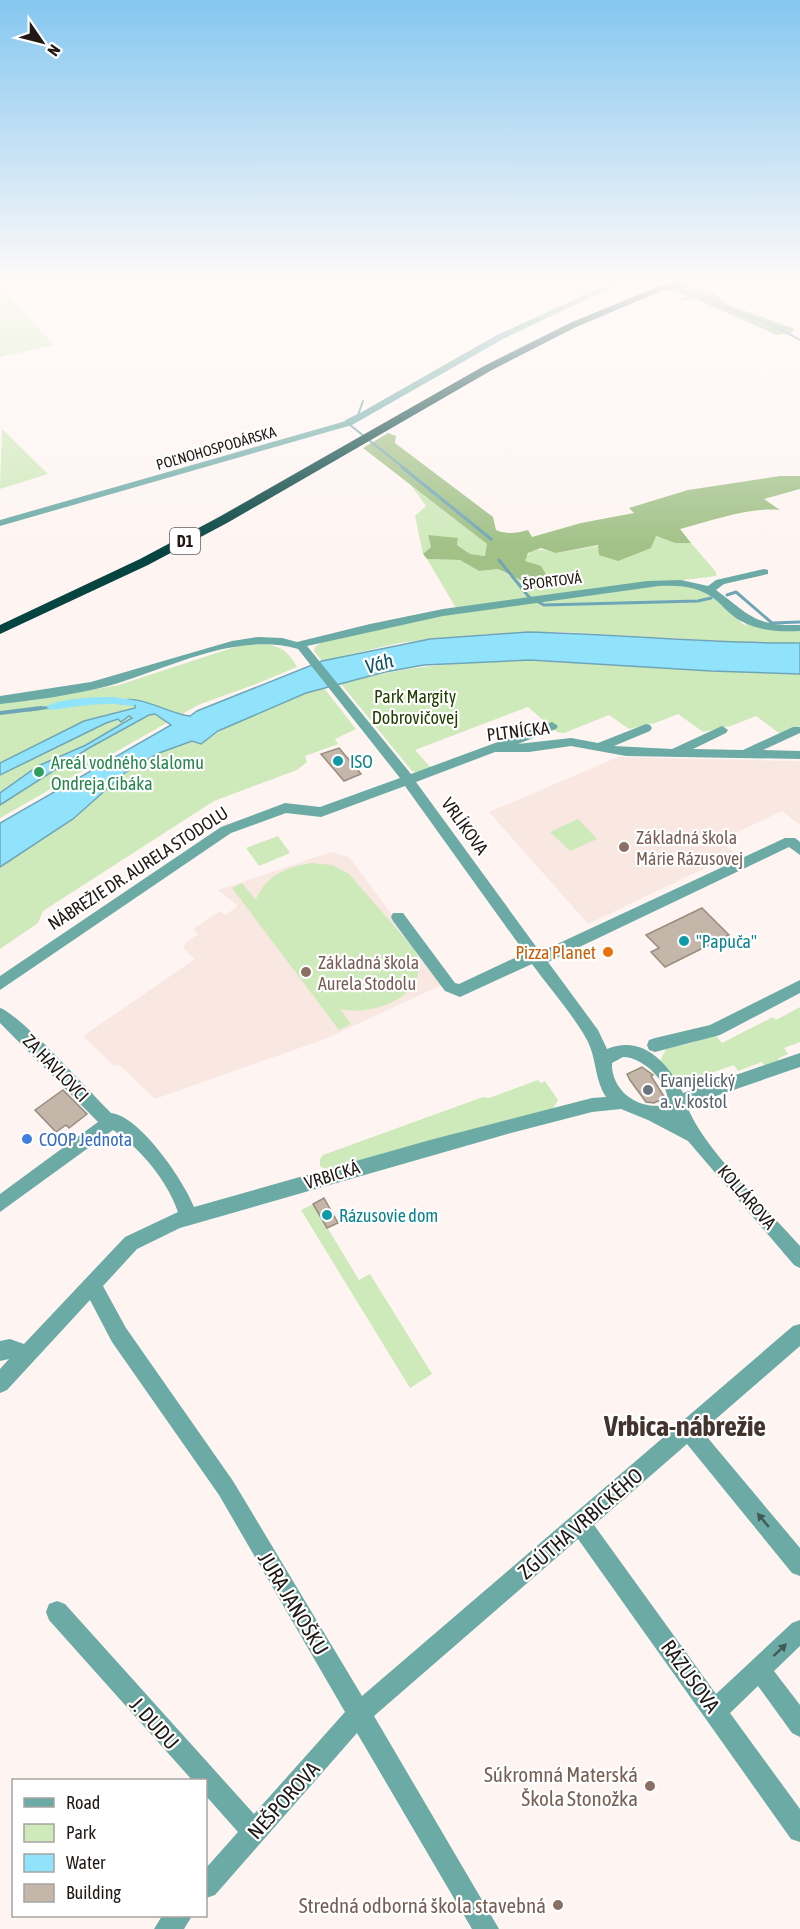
<svg xmlns="http://www.w3.org/2000/svg" width="800" height="1929" font-family="'Asap Condensed',sans-serif">
  <style>
    .built { fill: #f9e8e1 }
    .green { fill: #cee9ba }
    .forest { fill: #a1c187 }
    .water { fill: #91e3fc; stroke: #6fa6b7; stroke-width: 1.5 }
    .lines { fill: none; stroke-linecap: round; stroke-linejoin: round }
    .stream-far2 { stroke: #6fa6b7; stroke-width: 2 }
    .stream-far1 { stroke: #6fa6b7; stroke-width: 3 }
    .stream { stroke: #6fa6b7; stroke-width: 4 }
    .canal { fill: #91e3fc; fill-rule: evenodd }
    .building { fill: #c4b7a9; stroke: #998c7f; stroke-width: 1.5 }
    .minor { fill: #6baaa5; fill-rule: evenodd }
    .highway { fill: #054441; fill-rule: evenodd }
    .oneway { fill: #425a56 }
    .culture-dot { fill: #0f9aa8; stroke: #fff; stroke-width: 2 }
    .leisure-dot { fill: #2e9e5b; stroke: #fff; stroke-width: 2 }
    .education-dot { fill: #8d6e63; stroke: #fff; stroke-width: 2 }
    .food-dot { fill: #e8710a; stroke: #fff; stroke-width: 2 }
    .worship-dot { fill: #6b7280; stroke: #fff; stroke-width: 2 }
    .shop-dot { fill: #3f7fe0; stroke: #fff; stroke-width: 2 }
    .labels { text-anchor: middle; dominant-baseline: central; stroke-width: 4.5; stroke-linejoin: round; paint-order: stroke }
    .far-street-label { font-size: 15px; fill: #201916; stroke: #fff }
    .shield { fill: #fff; stroke: #635e5c; stroke-width: 1.5 }
    .shield-label { font-size: 16px; font-weight: bold; fill: #201916 }
    .park-label { font-size: 18px; fill: #223e00; stroke: #fff }
    .street-label { font-size: 18px; fill: #201916; stroke: #fff }
    .culture-label { font-size: 18px; fill: #0d838f; stroke: #fff; text-anchor: start }
    .leisure-label { font-size: 18px; fill: #27864d; stroke: #fff; text-anchor: start }
    .education-label { font-size: 18px; fill: #785e54; stroke: #fff; text-anchor: start }
    .food-label { font-size: 18px; fill: #c56008; stroke: #fff; text-anchor: end }
    .worship-label { font-size: 18px; fill: #5b616d; stroke: #fff; text-anchor: start }
    .shop-label { font-size: 18px; fill: #366cbe; stroke: #fff; text-anchor: start }
    .water-label { font-size: 20px; font-style: italic; fill: #0f5466; stroke: #fff }
    .near-street-label { font-size: 21px; fill: #201916; stroke: #fff }
    .near-education-label { font-size: 21px; fill: #785e54; stroke: #fff; text-anchor: end }
    .near-district-label { font-size: 28px; font-weight: bold; fill: #42332d; stroke: #fff }
  </style>
  <rect width="100%" height="100%" fill="#fef5f2"/>
  <g class="built">
    <path d="M 618,757 L 800,761 L 800,825 L 782,811 L 721,840 L 735,854 L 588,924 L 489,812 Z"/>
    <path d="M 331,852 L 349,857 L 444,984 L 325,1039 L 155,1099 L 118,1064 L 114,1066 L 83,1036 L 195,959 L 183,948 L 185,943 L 198,934 L 193,929 L 220,911 L 225,915 L 238,906 L 218,890 Z"/>
  </g>
  <g class="green">
    <path d="M 559,280 L 618,280 L 581,297 Z"/>
    <path d="M 0,285 L 54,345 L 0,357 Z"/>
    <path d="M 2,429 L 48,474 L 0,489 Z"/>
    <path d="M 410,484 L 487,544 L 486,556 L 470,554 L 457,545 L 458,539 L 428,535 L 431,547 L 423,554 L 415,516 L 426,506 Z"/>
    <path d="M 655,536 L 675,543 L 691,543 L 716,572 L 716,576 L 456,608 L 427,559 L 460,560 L 479,571 L 498,569 L 514,578 C 528,555 527,544 557,553 Z"/>
    <path d="M 665,585 C 705,585 718,599 745,626 L 747,618 L 767,625 L 800,626 L 800,643 L 756,643 L 564,632 L 486,634 L 399,643 L 322,661 L 314,651 L 315,647 L 322,642 L 460,612 Z"/>
    <path d="M 244,644 C 269,644 284,642 297,667 L 256,684 L 198,705 L 0,818 L 0,703 L 35,700 L 119,685 Z"/>
    <path d="M 530,660 L 711,671 L 800,674 L 800,726 L 779,733 L 756,716 L 731,726 L 703,732 L 678,714 L 655,723 L 629,729 L 609,715 L 564,733 L 557,732 L 528,707 L 415,750 L 432,769 L 418,773 L 412,771 L 341,684 C 405,665 463,662 530,660 Z"/>
    <path d="M 324,688 L 356,729 L 335,739 L 338,744 L 305,756 L 307,762 L 297,770 L 214,801 L 43,911 L 38,923 L 0,949 L 0,867 L 73,819 L 126,772 L 159,753 L 193,741 L 201,744 C 234,719 285,699 324,688 Z"/>
    <path d="M 578,819 L 597,839 L 570,851 L 550,832 Z"/>
    <path d="M 278,836 L 290,853 L 259,866 L 246,848 Z"/>
    <path d="M 312,863 L 332,865 L 349,874 L 415,950 C 435,994 374,1017 340,1009 L 351,1024 L 339,1030 L 232,888 L 242,883 L 256,900 C 265,875 288,867 312,863 Z"/>
    <path d="M 800,1007 L 800,1042 L 784,1048 L 788,1054 L 779,1058 L 778,1062 L 765,1066 L 762,1062 L 738,1071 L 734,1065 L 702,1076 L 700,1084 L 684,1089 L 660,1061 L 666,1049 L 692,1043 L 714,1033 L 722,1043 L 773,1017 L 776,1020 Z"/>
    <path d="M 538,1080 L 541,1083 L 545,1081 L 558,1100 L 553,1109 L 326,1170 L 320,1166 L 320,1159 L 323,1155 L 483,1097 L 489,1098 Z"/>
    <path d="M 313,1204 L 359,1280 L 370,1274 L 432,1374 L 410,1388 L 301,1210 Z"/>
  </g>
  <g class="forest">
    <path d="M 681,286 L 712,292 L 729,305 L 795,329 L 791,333 L 777,335 L 695,299 L 680,301 L 680,299 L 687,296 L 672,289 Z"/>
    <path d="M 388,433 L 396,436 L 395,443 L 493,517 L 496,530 C 508,535 516,533 528,530 L 532,537 L 581,523 L 634,513 L 629,508 L 688,490 L 780,476 L 800,476 L 800,489 L 764,499 L 780,510 C 747,507 712,521 680,529 L 691,543 L 675,543 L 656,536 L 651,548 L 618,561 L 599,555 L 598,545 L 556,553 L 541,548 L 528,553 L 525,561 L 541,566 L 550,581 L 547,585 L 527,583 L 498,569 L 479,571 L 460,560 L 427,559 L 423,554 L 431,547 L 428,535 L 458,538 L 457,545 L 470,554 L 485,556 L 487,544 L 363,448 Z"/>
  </g>
  <path class="water" d="M 528,632 C 619,634 709,644 800,643 L 800,674 L 711,671 L 530,660 L 424,665 L 385,672 L 306,693 L 218,731 L 201,744 L 192,741 L 159,753 L 126,772 L 73,819 L 0,867 L 0,823 L 171,725 L 155,714 L 149,715 L 89,748 L 0,805 L 0,793 L 38,766 L 86,745 L 132,718 L 129,716 L 121,722 L 118,719 L 106,723 L 0,775 L 0,763 L 84,721 L 135,708 L 135,705 L 115,703 C 137,691 167,714 190,716 L 197,711 L 322,661 L 430,639 Z"/>
  <g class="lines">
    <g class="stream-far2">
      <path d="M 682,291 L 772,325 L 800,340"/>
      <path d="M 346,421 L 358,415 L 363,401"/>
      <path d="M 350,425 L 404,468"/>
    </g>
    <g class="stream-far1">
      <path d="M 402,467 L 491,539"/>
      <path d="M 499,560 L 529,597 L 544,605 L 698,601 L 711,598"/>
      <path d="M 727,595 L 736,592 L 772,623 L 800,622"/>
      <path d="M 29,710 L 51,707"/>
    </g>
    <path class="stream" d="M 0,713 L 41,708"/>
    <path class="canal" d="M 113,697 L 133,700 L 138,703 L 133,706 C 105,701 79,706 51,710 L 46,707 C 58,698 97,697 113,697 Z"/>
  </g>
  <g class="building">
    <path d="M 339,748 L 361,774 L 344,781 L 321,754 Z"/>
    <path d="M 702,908 L 729,935 L 665,967 L 651,952 L 659,948 L 646,935 Z"/>
    <path d="M 642,1067 L 653,1075 L 651,1076 L 665,1098 L 654,1103 L 646,1102 L 630,1080 L 627,1074 Z"/>
    <path d="M 63,1090 L 87,1114 L 69,1128 L 66,1125 L 56,1132 L 35,1110 Z"/>
    <path d="M 324,1198 L 338,1223 L 327,1228 L 313,1204 Z"/>
  </g>
  <g class="lines">
    <g class="minor">
      <path d="M 618,280 L 627,280 L 503,339 L 352,425 L 0,526 L 0,520 L 346,421 L 497,335 Z"/>
      <path d="M 764,569 L 768,570 L 768,574 L 724,584 L 716,590 C 750,615 754,626 800,625 L 800,631 C 780,632 759,631 741,621 C 731,616 724,607 716,600 C 699,586 679,585 659,586 L 443,616 L 307,646 L 411,774 L 552,722 L 558,726 L 556,729 L 518,744 L 571,738 L 598,743 L 646,724 L 650,725 L 652,728 L 650,731 L 614,746 L 672,749 L 722,726 L 728,730 L 726,733 L 693,749 L 743,750 L 793,727 L 800,727 L 800,733 L 763,750 L 800,751 L 800,759 L 626,756 L 571,746 L 529,752 L 495,752 L 416,782 L 540,952 L 785,838 L 795,838 L 800,842 L 800,855 L 789,847 L 548,962 L 598,1030 L 607,1049 C 642,1034 669,1063 683,1093 L 800,1053 L 800,1067 L 687,1106 C 704,1150 767,1208 800,1246 L 800,1268 L 794,1265 L 688,1141 L 648,1120 L 621,1109 L 592,1112 L 511,1133 L 180,1228 L 137,1249 L 103,1286 L 126,1328 L 233,1481 L 362,1696 L 793,1326 L 800,1324 L 800,1346 L 702,1431 L 800,1548 L 800,1576 L 792,1573 L 687,1444 L 594,1525 L 716,1694 L 792,1623 L 800,1620 L 800,1646 L 774,1671 L 800,1705 L 800,1737 L 792,1733 L 758,1686 L 730,1713 L 800,1809 L 800,1842 L 791,1839 L 578,1539 L 374,1716 L 499,1929 L 472,1929 L 357,1733 L 215,1895 L 206,1898 L 206,1868 L 238,1832 L 206,1796 L 206,1780 L 192,1780 L 49,1620 L 46,1612 L 49,1604 L 57,1601 L 65,1604 L 254,1814 L 345,1712 L 219,1495 L 112,1342 L 90,1300 L 7,1390 L 0,1393 L 0,1369 L 9,1359 L 0,1361 L 0,1341 L 10,1339 L 24,1344 L 125,1237 L 178,1212 C 167,1180 140,1148 113,1130 L 0,1212 L 0,1194 L 98,1122 L 0,1023 L 0,1008 C 21,1015 91,1093 111,1113 C 140,1116 184,1181 194,1207 L 430,1140 L 592,1098 L 606,1097 C 594,1078 597,1059 587,1040 C 572,1013 550,989 532,964 L 460,997 L 445,991 L 393,921 L 391,917 L 393,913 L 403,913 L 455,983 L 459,984 L 525,953 L 405,786 L 321,817 L 286,813 L 231,833 L 0,990 L 0,976 L 221,827 L 285,803 L 320,807 L 400,778 L 298,649 C 235,631 168,669 108,686 C 73,695 36,700 0,704 L 0,696 L 91,682 L 232,641 L 258,637 L 282,638 L 297,642 L 370,624 L 443,609 L 647,581 L 681,580 L 708,586 L 716,580 ZM 623,1057 C 644,1057 670,1084 668,1104 C 641,1112 611,1092 612,1063 Z"/>
      <path d="M 800,980 L 800,993 L 720,1035 L 655,1052 L 649,1050 L 647,1045 L 649,1040 L 655,1038 L 710,1025 Z"/>
      <path d="M 162,1916 L 192,1916 L 184,1929 L 154,1929 Z"/>
    </g>
    <path class="highway" d="M 674,280 L 704,280 L 670,291 L 666,289 L 576,327 L 492,370 L 227,523 L 148,565 L 0,634 L 0,625 L 140,559 L 219,517 L 484,366 L 570,323 Z"/>
  </g>
  <defs><path id="oneway-solid" d="M-6-.8H1V-3.2L6.5 0L1 3.2V.8H-6Z" transform="scale(1.5)"/></defs>
  <g class="oneway">
    <use href="#oneway-solid" transform="translate(763 1520) rotate(-130)"/>
    <use href="#oneway-solid" transform="translate(780 1650) rotate(-43)"/>
  </g>
  <linearGradient id="sky" x2="0" y2="1"><stop stop-color="#85c7f0"/><stop offset="0.51" stop-color="#fffaf9"/><stop offset="1" stop-color="#fffaf9" stop-opacity="0"/></linearGradient>
  <rect width="800" height="550" fill="url(#sky)"/>
  <g class="culture-dot">
    <circle cx="338" cy="761" r="6"/>
    <circle cx="684" cy="941" r="6"/>
    <circle cx="327" cy="1215" r="6"/>
  </g>
  <circle class="leisure-dot" cx="39" cy="772" r="6"/>
  <g class="education-dot">
    <circle cx="624" cy="847" r="6"/>
    <circle cx="306" cy="972" r="6"/>
    <circle cx="650" cy="1786" r="6"/>
    <circle cx="558" cy="1905" r="6"/>
  </g>
  <circle class="food-dot" cx="608" cy="952" r="6"/>
  <circle class="worship-dot" cx="648" cy="1090" r="6"/>
  <circle class="shop-dot" cx="27" cy="1139" r="6"/>
  <g class="labels">
    <g class="far-street-label">
      <text transform="translate(216 448) rotate(-16)">POĽNOHOSPODÁRSKA</text>
      <text transform="translate(552 581) rotate(-7)">ŠPORTOVÁ</text>
    </g>
    <rect class="shield" x="170" y="528" width="30" height="26" rx="4.5"/>
    <g class="shield-label">
      <text x="185" y="541">D1</text>
    </g>
    <g class="park-label">
      <text x="415" y="696">Park Margity<tspan x="415" dy="21">Dobrovičovej</tspan></text>
    </g>
    <g class="street-label">
      <text transform="translate(518 731) rotate(-7)">PLTNÍCKA</text>
      <text transform="translate(465 826) rotate(54)">VRLÍKOVA</text>
      <text transform="translate(138 868) rotate(-33)">NÁBREŽIE DR. AURELA STODOLU</text>
      <text transform="translate(56 1068) rotate(46)">ZA HAVLOVCI</text>
      <text transform="translate(332 1175) rotate(-17)">VRBICKÁ</text>
      <text transform="translate(747 1197) rotate(49)">KOLLÁROVA</text>
    </g>
    <g class="culture-label">
      <text x="350" y="761">ISO</text>
      <text x="696" y="941">"Papuča"</text>
      <text x="339" y="1215">Rázusovie dom</text>
    </g>
    <g class="leisure-label">
      <text x="51" y="762">Areál vodného slalomu<tspan x="51" dy="21">Ondreja Cibáka</tspan></text>
    </g>
    <g class="education-label">
      <text x="636" y="837">Základná škola<tspan x="636" dy="21">Márie Rázusovej</tspan></text>
      <text x="318" y="962">Základná škola<tspan x="318" dy="21">Aurela Stodolu</tspan></text>
    </g>
    <g class="food-label">
      <text x="596" y="952">Pizza Planet</text>
    </g>
    <g class="worship-label">
      <text x="660" y="1080">Evanjelický<tspan x="660" dy="21">a. v. kostol</tspan></text>
    </g>
    <g class="shop-label">
      <text x="39" y="1139">COOP Jednota</text>
    </g>
    <g class="water-label">
      <text transform="translate(379 663) rotate(-15)">Váh</text>
    </g>
    <g class="near-street-label">
      <text transform="translate(580 1523) rotate(-41)">ZGÚTHA VRBICKÉHO</text>
      <text transform="translate(294 1603) rotate(59)">JURA JANOŠKU</text>
      <text transform="translate(691 1676) rotate(54)">RÁZUSOVA</text>
      <text transform="translate(155 1723) rotate(48)">J. DUDU</text>
      <text transform="translate(283 1800) rotate(-48)">NEŠPOROVA</text>
    </g>
    <g class="near-education-label">
      <text x="638" y="1774">Súkromná Materská<tspan x="638" dy="24">Škola Stonožka</tspan></text>
      <text x="546" y="1905">Stredná odborná škola stavebná</text>
    </g>
    <g class="near-district-label">
      <text x="685" y="1426">Vrbica-nábrežie</text>
    </g>
  </g>
  <rect x="12" y="1779" width="195" height="138" fill="#ffffff" stroke="#a6a3a2" stroke-width="1.5"/>
  <rect x="24" y="1798" width="30" height="9" fill="#6baaa5" stroke="#a6a3a2" stroke-width="1.5"/>
  <text x="66" y="1809" font-size="18" fill="#201916">Road</text>
  <rect x="24" y="1824" width="30" height="18" fill="#cee9ba" stroke="#a6a3a2" stroke-width="1.5"/>
  <text x="66" y="1839" font-size="18" fill="#201916">Park</text>
  <rect x="24" y="1854" width="30" height="18" fill="#91e3fc" stroke="#a6a3a2" stroke-width="1.5"/>
  <text x="66" y="1869" font-size="18" fill="#201916">Water</text>
  <rect x="24" y="1884" width="30" height="18" fill="#c4b7a9" stroke="#a6a3a2" stroke-width="1.5"/>
  <text x="66" y="1899" font-size="18" fill="#201916">Building</text>
  <g transform="translate(42 42) rotate(125)" stroke="#ffffff" stroke-width="4.5" paint-order="stroke">
  <path d="M0-4.5L10 22L0 15L-10 22Z" fill="#201916"/>
  <text y="-9" font-size="16" font-weight="bold" text-anchor="middle" fill="#201916">N</text>
  </g>
</svg>
